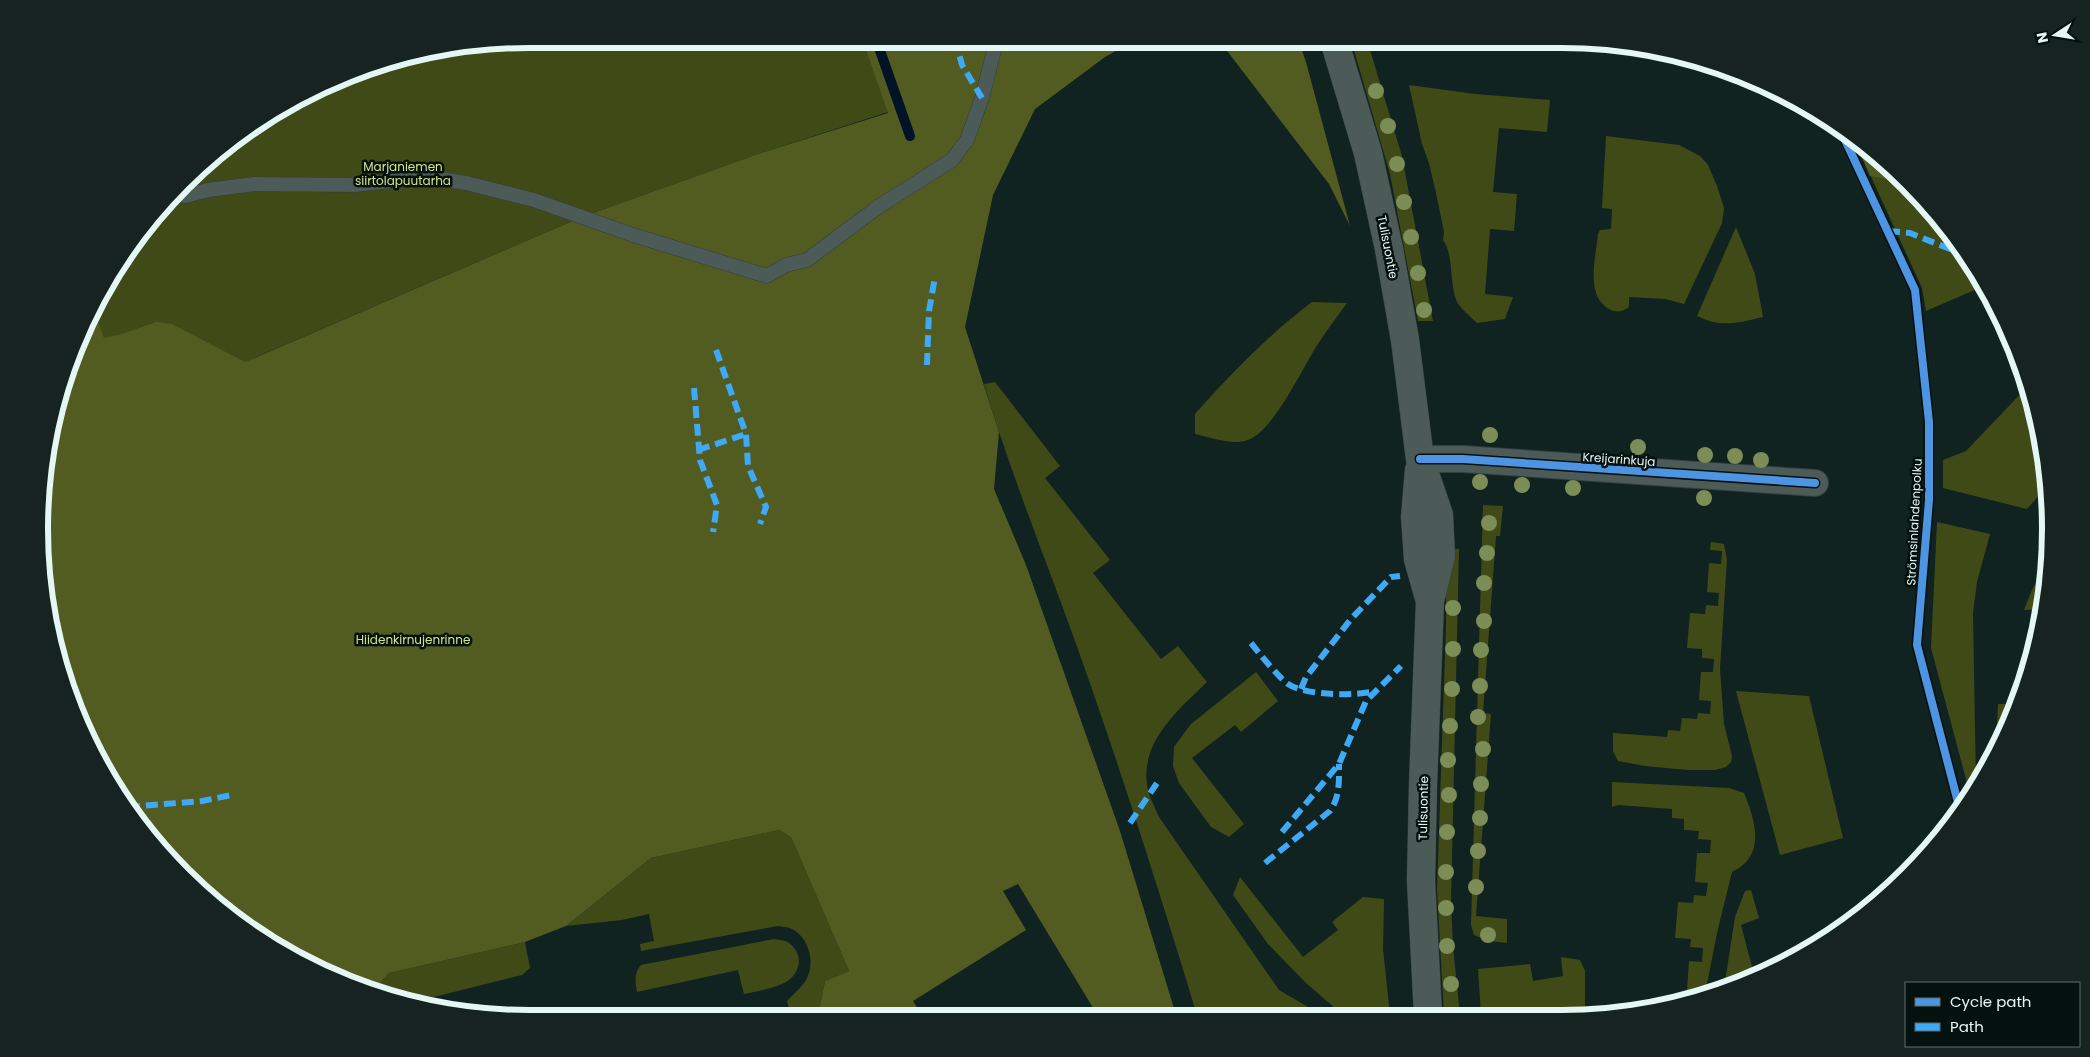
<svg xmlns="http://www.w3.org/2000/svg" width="2090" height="1057" font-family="Poppins,sans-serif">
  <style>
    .green { fill: #404a17 }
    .forest { fill: #525c20 }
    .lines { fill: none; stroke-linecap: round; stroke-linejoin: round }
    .stream { stroke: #011327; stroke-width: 10 }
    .service-casing { stroke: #313f3d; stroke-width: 15 }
    .minor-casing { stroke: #313f3d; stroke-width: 28 }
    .secondary-casing { stroke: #313f3d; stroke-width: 29 }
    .service { stroke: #4c5a58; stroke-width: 14 }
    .minor { stroke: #4c5a58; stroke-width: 26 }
    .secondary { stroke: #4c5a58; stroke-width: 28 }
    .quiet { stroke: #3fa9f5; stroke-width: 6; stroke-dasharray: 12 6; stroke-linecap: butt }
    .cycleway-casing { stroke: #04110f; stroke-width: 11 }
    .cycleway { stroke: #4d94e3; stroke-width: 8 }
    .tree { fill: #7c8d57 }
    .labels { text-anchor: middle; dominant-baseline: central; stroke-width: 5; stroke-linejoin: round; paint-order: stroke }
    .park-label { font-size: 12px; fill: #d5e483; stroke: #04110f }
    .street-label { font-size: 12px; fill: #e5f7f4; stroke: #04110f }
    .rim { fill: none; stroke: #e5f7f4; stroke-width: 6 }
  </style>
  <rect width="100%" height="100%" fill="#102321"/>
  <g class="green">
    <path d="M 529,39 L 862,39 L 888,112 L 758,154 L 582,217 L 47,447 L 48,433 L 76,341 L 105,283 L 160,206 L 230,140 L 284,104 L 371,65 L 433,48 Z"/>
    <path d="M 1351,40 L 1367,40 L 1402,156 L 1433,321 L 1418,321 L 1390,174 Z"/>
    <path d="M 1409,85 L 1475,94 L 1550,100 L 1547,132 L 1499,128 L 1493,192 L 1517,194 L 1514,231 L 1490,229 L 1485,294 L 1513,297 L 1505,319 L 1477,323 C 1471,317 1461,309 1457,302 C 1449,283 1454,255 1443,240 L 1444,232 L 1436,193 L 1429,163 L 1422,144 Z"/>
    <path d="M 1852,135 L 1859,140 L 1930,205 L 1986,285 L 1926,311 L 1922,288 Z"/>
    <path d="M 1606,136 L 1679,145 L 1700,156 L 1708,165 L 1717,186 L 1724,208 L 1722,223 L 1684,304 L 1665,299 L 1629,297 L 1629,307 C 1624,311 1617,313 1611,310 C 1584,297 1596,257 1598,234 L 1600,230 L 1611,229 L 1612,209 L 1602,208 Z"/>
    <path d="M 1736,227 L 1755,274 L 1763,317 C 1737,323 1722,328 1697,316 Z"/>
    <path d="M 1312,302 L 1347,303 C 1338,316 1328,328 1320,341 C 1303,365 1276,429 1248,440 C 1232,446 1210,437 1195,434 L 1195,414 C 1231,374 1268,335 1312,302 Z"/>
    <path d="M 995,382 L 1060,466 L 1045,478 L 1110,560 L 1093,573 L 1161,659 L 1178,646 L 1207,682 C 1179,709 1141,741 1147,784 C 1148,795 1155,807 1159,817 L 1279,990 L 1315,1011 L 1318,1015 L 1197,1015 C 1159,890 1119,764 1075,641 C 1044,555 1010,471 984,384 Z"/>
    <path d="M 2029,385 L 2047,464 L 2048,485 L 2027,509 L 1943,488 L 1943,460 L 1966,451 Z"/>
    <path d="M 1483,505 L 1503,506 L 1500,536 L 1496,536 L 1483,713 L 1491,714 L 1476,916 L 1507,919 L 1507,943 L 1489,941 L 1474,935 L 1471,925 Z"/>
    <path d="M 1937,522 L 1990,534 L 1977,582 L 1973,613 L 1976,785 L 1970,794 L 1931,648 Z"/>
    <path d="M 1711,542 L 1724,544 L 1727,559 L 1720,669 L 1724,724 L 1732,756 L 1731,762 L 1726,767 L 1715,770 L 1688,770 L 1645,766 L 1618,761 L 1613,751 L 1613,733 L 1667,737 L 1668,730 L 1680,731 L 1682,718 L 1697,719 L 1698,713 L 1710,714 L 1711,701 L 1699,700 L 1701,672 L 1713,672 L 1714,659 L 1702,658 L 1702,649 L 1687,648 L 1690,613 L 1705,614 L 1706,605 L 1718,606 L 1719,593 L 1707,592 L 1709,563 L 1721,564 L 1722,551 L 1710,550 Z"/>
    <path d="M 1446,548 L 1459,549 L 1451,901 L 1453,947 L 1460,1014 L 1444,1015 L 1437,889 L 1446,626 Z"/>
    <path d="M 2050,558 L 2042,609 L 2024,610 L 2032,590 Z"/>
    <path d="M 1256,672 L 1278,701 L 1241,732 L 1235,725 L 1192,758 L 1244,824 L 1229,837 L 1211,827 L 1179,783 L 1173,766 L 1174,747 L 1191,724 Z"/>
    <path d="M 1736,691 L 1809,696 L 1843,838 L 1780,855 Z"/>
    <path d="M 1998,704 L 2016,704 L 1996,752 Z"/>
    <path d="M 1612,782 L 1729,788 L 1744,793 C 1756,822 1766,856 1732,872 L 1717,933 L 1707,984 L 1703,993 L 1699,994 L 1699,991 L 1687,990 L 1689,961 L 1702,962 L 1703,948 L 1690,947 L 1691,939 L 1675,938 L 1678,902 L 1693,903 L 1694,895 L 1706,896 L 1708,883 L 1695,882 L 1697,853 L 1710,853 L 1711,840 L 1698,839 L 1699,831 L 1684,830 L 1684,819 L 1672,818 L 1672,809 L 1618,805 L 1612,807 Z"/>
    <path d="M 779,830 L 791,837 L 849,971 L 825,981 L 818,1016 L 791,1016 L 787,1001 C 793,994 802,987 806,980 C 816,963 809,936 790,928 C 787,927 782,927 778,926 L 641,951 L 640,944 L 654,941 L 649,914 L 622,920 L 566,926 L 651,858 Z"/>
    <path d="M 1240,877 L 1303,957 L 1338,930 L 1332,922 L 1363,897 L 1384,899 L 1383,949 L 1390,1015 L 1343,1015 L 1306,983 L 1268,944 L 1233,895 Z"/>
    <path d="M 1751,890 L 1759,918 L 1741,925 L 1755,978 L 1724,988 L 1735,917 L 1745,891 Z"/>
    <path d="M 774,939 C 779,940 786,940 789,943 C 804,954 801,973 786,982 C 773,989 758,991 744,994 L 738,970 L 637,992 C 635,981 634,974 641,965 Z"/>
    <path d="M 525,942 L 530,968 L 522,975 L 410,1003 L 372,991 L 389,973 Z"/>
    <path d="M 1561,957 L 1580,960 L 1585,971 L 1585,1014 L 1481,1014 L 1478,969 L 1530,964 L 1533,981 L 1563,976 Z"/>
  </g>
  <g class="forest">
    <path d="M 862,39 L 1137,39 L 1105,57 L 1035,109 L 993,195 L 965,327 L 999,432 L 994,489 L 1026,565 L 1120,831 L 1176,1015 L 1098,1016 L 1018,884 L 1003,891 L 1026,930 L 913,1001 L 922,1016 L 818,1016 L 825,981 L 849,971 L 791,837 L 779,830 L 651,858 L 566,926 L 525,942 L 389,973 L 372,991 L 312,968 L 256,936 L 182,875 L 140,826 L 89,745 L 65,686 L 43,593 L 39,528 L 48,433 L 76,341 L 93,308 L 104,338 L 122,334 L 156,322 L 172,324 L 245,362 L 582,217 L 758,154 L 888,113 Z"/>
    <path d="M 1218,39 L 1298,39 L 1306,62 L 1350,226 L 1329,184 Z"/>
    <path d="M 1852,135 L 1859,140 L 1905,182 L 1870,176 Z"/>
  </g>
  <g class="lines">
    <path class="stream" d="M 876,39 L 910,136"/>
    <g class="service-casing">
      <path id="service" d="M 185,196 L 208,190 L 254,184 L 353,185 L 429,177 L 466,183 L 534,200 L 633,235 L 767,276 L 786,265 L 807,260 L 878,207 L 952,160 L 967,140 L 982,98 L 997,39"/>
    </g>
    <g class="minor-casing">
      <path id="minor" d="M 1420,459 L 1463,459 L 1815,483"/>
    </g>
    <g class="secondary-casing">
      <g id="secondary">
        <path d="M 1334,40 L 1368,153 L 1389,249 L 1405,340 L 1420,459 L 1439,515 L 1441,556 L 1430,601 L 1423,785 L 1421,881 L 1428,1015"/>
        <path d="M 1419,470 L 1415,517 L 1418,559 L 1429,598"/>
      </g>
    </g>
    <use href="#service" class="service"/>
    <use href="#minor" class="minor"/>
    <use href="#secondary" class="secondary"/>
    <g class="quiet">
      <path d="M 955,39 L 962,65 L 982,98"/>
      <path d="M 1888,231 L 1910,233 L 1965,255"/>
      <path d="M 716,350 L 746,434 L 748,466 L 766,507 L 760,524"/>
      <path d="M 927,365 L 929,311 L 935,277"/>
      <path d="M 694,388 L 700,460 L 717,505 L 713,532"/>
      <path d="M 698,450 L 746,434"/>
      <path d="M 1251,643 C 1259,653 1279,678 1288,684 C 1306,696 1356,696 1376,691"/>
      <path d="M 1301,689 L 1306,677 L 1351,619 L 1391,577 L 1400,576"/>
      <path d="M 128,807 L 202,801 L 232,795"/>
      <path d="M 1130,823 L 1157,783"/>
      <path d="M 1282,832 L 1339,764 L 1366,701 L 1401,666"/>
      <path d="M 1265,863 L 1330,811 C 1340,797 1339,781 1339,764"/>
    </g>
    <g class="cycleway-casing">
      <g id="cycleway">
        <path d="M 1839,127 L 1915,290 L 1929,422 L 1929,500 L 1917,645 L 1960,810"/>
        <path d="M 1420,459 L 1463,459 L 1815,483"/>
      </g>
    </g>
    <use href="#cycleway" class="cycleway"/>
  </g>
  <g class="tree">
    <circle cx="1376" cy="91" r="8"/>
    <circle cx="1388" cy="126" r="8"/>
    <circle cx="1397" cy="164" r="8"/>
    <circle cx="1404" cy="202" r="8"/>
    <circle cx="1411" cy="237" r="8"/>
    <circle cx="1418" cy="273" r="8"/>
    <circle cx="1424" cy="310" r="8"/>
    <circle cx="1490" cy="435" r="8"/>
    <circle cx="1638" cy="447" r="8"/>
    <circle cx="1705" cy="455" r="8"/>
    <circle cx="1735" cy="456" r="8"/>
    <circle cx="1761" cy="460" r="8"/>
    <circle cx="1480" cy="482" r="8"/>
    <circle cx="1522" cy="485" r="8"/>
    <circle cx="1573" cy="488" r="8"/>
    <circle cx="1704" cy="498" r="8"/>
    <circle cx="1489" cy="523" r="8"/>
    <circle cx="1487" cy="553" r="8"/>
    <circle cx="1484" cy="583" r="8"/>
    <circle cx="1453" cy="608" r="8"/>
    <circle cx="1484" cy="621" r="8"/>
    <circle cx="1453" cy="649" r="8"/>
    <circle cx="1481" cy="650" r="8"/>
    <circle cx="1480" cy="686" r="8"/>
    <circle cx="1452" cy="689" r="8"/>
    <circle cx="1478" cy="717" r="8"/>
    <circle cx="1450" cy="726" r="8"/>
    <circle cx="1483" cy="749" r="8"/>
    <circle cx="1448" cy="760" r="8"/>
    <circle cx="1481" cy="784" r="8"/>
    <circle cx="1449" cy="795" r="8"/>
    <circle cx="1480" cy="818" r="8"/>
    <circle cx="1447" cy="832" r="8"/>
    <circle cx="1478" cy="851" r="8"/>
    <circle cx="1446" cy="872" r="8"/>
    <circle cx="1476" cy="887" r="8"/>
    <circle cx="1446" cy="908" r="8"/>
    <circle cx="1488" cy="935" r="8"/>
    <circle cx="1447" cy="946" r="8"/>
    <circle cx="1451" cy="984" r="8"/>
  </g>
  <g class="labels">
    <g class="park-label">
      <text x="403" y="166">Marjaniemen<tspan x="403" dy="14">siirtolapuutarha</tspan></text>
      <text x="413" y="639">Hiidenkirnujenrinne</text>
    </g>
    <g class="street-label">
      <text transform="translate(1388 247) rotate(79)">Tulisuontie</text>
      <text transform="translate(1619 459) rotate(4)">Kreijarinkuja</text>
      <text transform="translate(1914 522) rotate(-87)">Strömsinlahdenpolku</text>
      <text transform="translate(1423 808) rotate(-89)">Tulisuontie</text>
    </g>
  </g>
  <path d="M0 0H2090V1057H0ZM529 48H1561A481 481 0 0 1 2042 529V529A481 481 0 0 1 1561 1010H529A481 481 0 0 1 48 529V529A481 481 0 0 1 529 48Z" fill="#162321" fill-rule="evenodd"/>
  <path class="rim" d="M529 48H1561A481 481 0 0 1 2042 529V529A481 481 0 0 1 1561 1010H529A481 481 0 0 1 48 529V529A481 481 0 0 1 529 48Z"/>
  <rect x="1905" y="982" width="175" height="65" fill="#04110f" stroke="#5e6d6b"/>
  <rect x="1915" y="998" width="25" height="8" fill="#4d94e3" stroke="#5e6d6b"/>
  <text x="1950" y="1007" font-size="15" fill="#e5f7f4">Cycle path</text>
  <rect x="1915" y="1023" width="25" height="8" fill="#3fa9f5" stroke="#5e6d6b"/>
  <text x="1950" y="1032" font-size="15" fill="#e5f7f4">Path</text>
  <g transform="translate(2055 35) rotate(258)" stroke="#04110f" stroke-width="4" paint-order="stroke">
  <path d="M0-4L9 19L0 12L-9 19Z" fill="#e5f7f4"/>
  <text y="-8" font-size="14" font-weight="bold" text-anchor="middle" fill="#e5f7f4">N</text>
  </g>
</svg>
